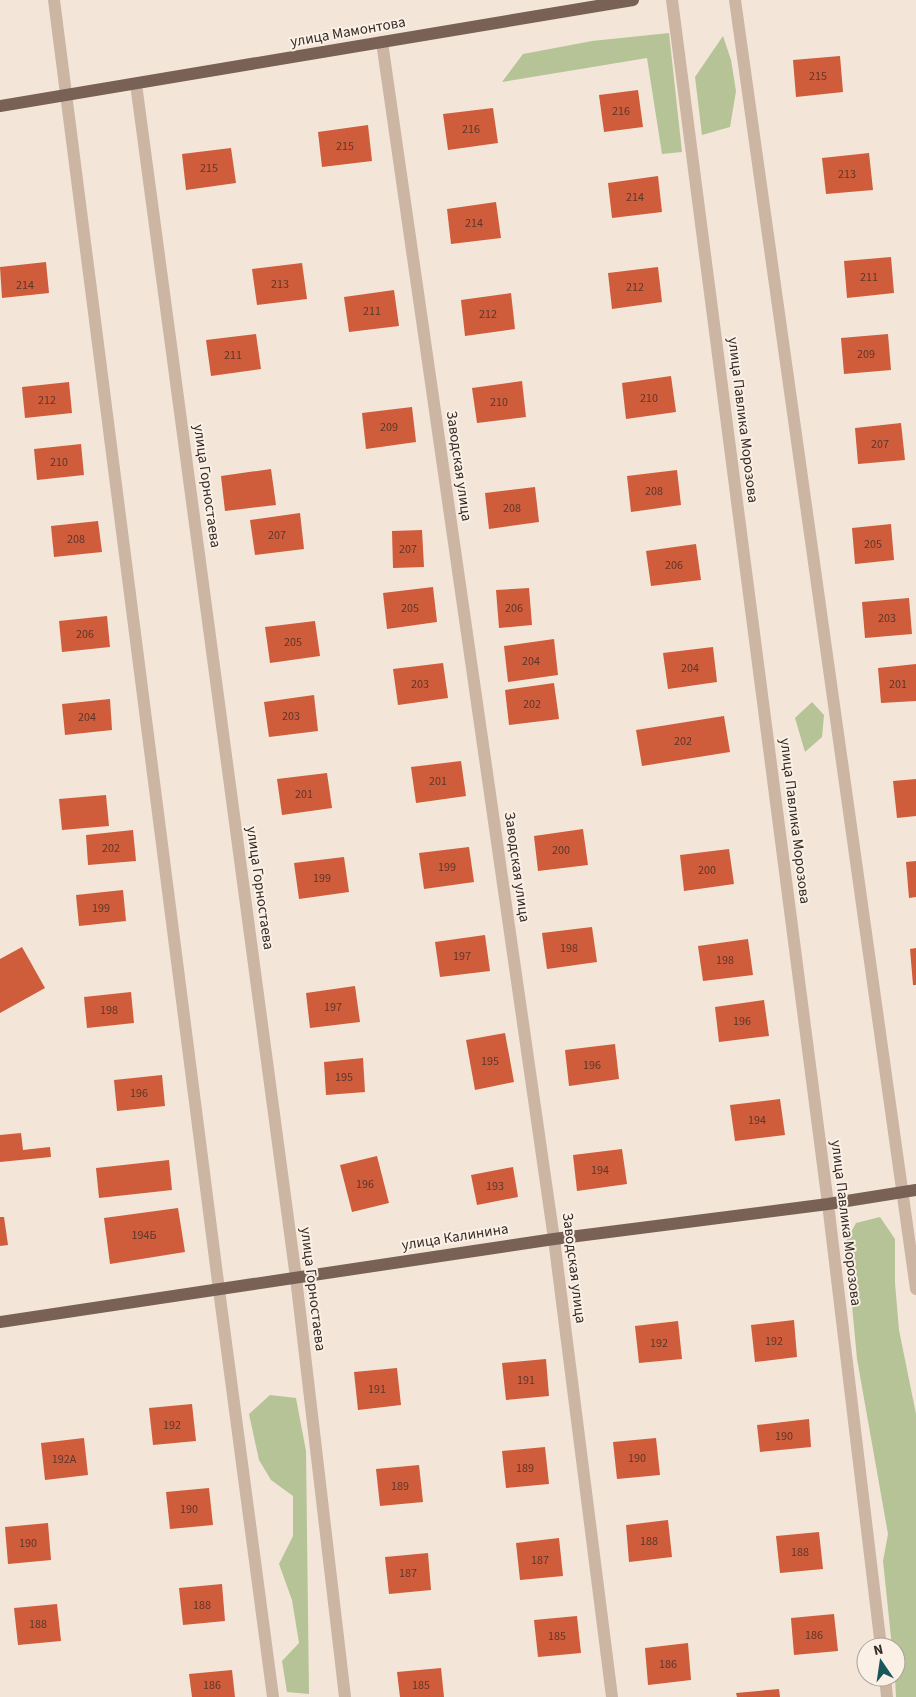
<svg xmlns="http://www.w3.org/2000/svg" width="916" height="1697" font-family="'Source Sans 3',sans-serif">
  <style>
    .green { fill: #b5c397 }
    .building { fill: #cf5c3a }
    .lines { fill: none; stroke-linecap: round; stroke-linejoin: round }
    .minor { stroke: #ccb5a3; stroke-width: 12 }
    .major { stroke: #796156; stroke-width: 12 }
    .labels { text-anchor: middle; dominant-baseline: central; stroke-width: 4; stroke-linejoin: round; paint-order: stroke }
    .number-label { font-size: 12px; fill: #5c372b }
    .street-label { font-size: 15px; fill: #362b26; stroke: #faf0e5 }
  </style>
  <rect width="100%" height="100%" fill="#f3e6d8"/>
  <g class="green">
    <path d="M 669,33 L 682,152 L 662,154 L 647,58 L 502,82 L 523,54 L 592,41 Z"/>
    <path d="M 723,36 L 731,60 L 736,91 L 730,127 L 702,135 L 695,77 Z"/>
    <path d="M 812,702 L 824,715 L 822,737 L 805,752 L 795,718 Z"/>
    <path d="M 880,1217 L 895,1239 L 895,1283 L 899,1330 L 916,1414 L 916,1697 L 896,1697 L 895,1677 L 896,1677 L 896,1647 L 892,1647 L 883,1561 L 888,1534 L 857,1359 L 846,1241 L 856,1223 Z"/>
    <path d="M 270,1395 L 296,1398 L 306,1451 L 309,1694 L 287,1692 L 282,1661 L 299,1643 L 292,1600 L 279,1564 L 293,1536 L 293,1496 L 271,1480 L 259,1460 L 249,1414 Z"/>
  </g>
  <g class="building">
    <path d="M 840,56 L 843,92 L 796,97 L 793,60 Z"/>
    <path d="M 638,90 L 643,127 L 604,132 L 599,95 Z"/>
    <path d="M 493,108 L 498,143 L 448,150 L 443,114 Z"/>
    <path d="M 368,125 L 372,161 L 322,167 L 318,132 Z"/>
    <path d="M 231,148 L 236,183 L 186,190 L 182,154 Z"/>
    <path d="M 869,153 L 873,190 L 826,194 L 822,158 Z"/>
    <path d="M 658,176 L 662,212 L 612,218 L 608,183 Z"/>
    <path d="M 496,202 L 501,238 L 451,244 L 447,209 Z"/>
    <path d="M 891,257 L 894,293 L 847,298 L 844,261 Z"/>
    <path d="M 46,262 L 49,293 L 2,298 L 0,267 Z"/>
    <path d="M 302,263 L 307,299 L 257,305 L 252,269 Z"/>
    <path d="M 658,267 L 662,302 L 612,309 L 608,273 Z"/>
    <path d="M 394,290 L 399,326 L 349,332 L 344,297 Z"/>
    <path d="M 511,293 L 515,329 L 465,336 L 461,300 Z"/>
    <path d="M 256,334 L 261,369 L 211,376 L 206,340 Z"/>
    <path d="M 888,334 L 891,370 L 844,374 L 841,338 Z"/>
    <path d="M 671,376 L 676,412 L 626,419 L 622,383 Z"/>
    <path d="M 522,381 L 526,417 L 477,423 L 472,388 Z"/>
    <path d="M 69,382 L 72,413 L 25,418 L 22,387 Z"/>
    <path d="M 412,407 L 416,442 L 366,449 L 362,413 Z"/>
    <path d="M 901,423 L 905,460 L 858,464 L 855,428 Z"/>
    <path d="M 81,444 L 84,475 L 37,480 L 34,449 Z"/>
    <path d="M 271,469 L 276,505 L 225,511 L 221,476 Z"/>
    <path d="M 677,470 L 681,505 L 631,512 L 627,476 Z"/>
    <path d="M 535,487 L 539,522 L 489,529 L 485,493 Z"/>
    <path d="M 300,513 L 304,549 L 255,555 L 250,520 Z"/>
    <path d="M 98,521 L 102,552 L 54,557 L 51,526 Z"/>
    <path d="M 891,524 L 894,560 L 855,564 L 852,528 Z"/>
    <path d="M 422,530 L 424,567 L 393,568 L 392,531 Z"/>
    <path d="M 696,544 L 701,580 L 651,586 L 646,551 Z"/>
    <path d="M 433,587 L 437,622 L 387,629 L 383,593 Z"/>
    <path d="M 529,588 L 532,625 L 499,628 L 496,590 Z"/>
    <path d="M 909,598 L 912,634 L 865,638 L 862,602 Z"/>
    <path d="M 107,616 L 110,647 L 62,652 L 59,621 Z"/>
    <path d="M 315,621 L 320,656 L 270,663 L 265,627 Z"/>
    <path d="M 554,639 L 558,675 L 508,682 L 504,646 Z"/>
    <path d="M 713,647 L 717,682 L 668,689 L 663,653 Z"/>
    <path d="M 443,663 L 448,698 L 398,705 L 393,669 Z"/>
    <path d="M 916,664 L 916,701 L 881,703 L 878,668 Z"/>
    <path d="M 554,683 L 559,719 L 509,725 L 505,690 Z"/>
    <path d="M 314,695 L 318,731 L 269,737 L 264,702 Z"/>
    <path d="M 110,699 L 112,730 L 65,735 L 62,704 Z"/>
    <path d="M 724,716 L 730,752 L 642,766 L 636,730 Z"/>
    <path d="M 461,761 L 466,796 L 416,803 L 411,767 Z"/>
    <path d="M 327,773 L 332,808 L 282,815 L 277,779 Z"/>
    <path d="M 916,779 L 916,816 L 897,818 L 893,781 Z"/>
    <path d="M 106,795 L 109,826 L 62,830 L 59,799 Z"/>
    <path d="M 583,829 L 588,865 L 538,871 L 534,836 Z"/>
    <path d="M 133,830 L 136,861 L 88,865 L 86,835 Z"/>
    <path d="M 469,847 L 474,882 L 424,889 L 419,853 Z"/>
    <path d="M 729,849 L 734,884 L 684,891 L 680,855 Z"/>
    <path d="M 344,857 L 349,892 L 299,899 L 294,863 Z"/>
    <path d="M 916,861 L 916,897 L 909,898 L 906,862 Z"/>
    <path d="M 123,890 L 126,921 L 79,926 L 76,895 Z"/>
    <path d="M 592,927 L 597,962 L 547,969 L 542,933 Z"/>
    <path d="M 485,935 L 490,971 L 440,977 L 435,942 Z"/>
    <path d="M 748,939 L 753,975 L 703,981 L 698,946 Z"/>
    <path d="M 22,947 L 45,988 L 0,1013 L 0,959 Z"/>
    <path d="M 916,948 L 916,985 L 913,985 L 910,949 Z"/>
    <path d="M 355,986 L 360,1022 L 310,1028 L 306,993 Z"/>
    <path d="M 131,992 L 134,1023 L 87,1028 L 84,997 Z"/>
    <path d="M 764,1000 L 769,1036 L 719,1042 L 715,1007 Z"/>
    <path d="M 505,1033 L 514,1082 L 475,1090 L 466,1040 Z"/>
    <path d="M 615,1044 L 619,1079 L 569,1086 L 565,1050 Z"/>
    <path d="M 363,1058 L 365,1092 L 326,1095 L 324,1062 Z"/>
    <path d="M 162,1075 L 165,1106 L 117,1111 L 114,1080 Z"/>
    <path d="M 780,1099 L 785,1135 L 735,1141 L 730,1105 Z"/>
    <path d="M 21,1133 L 23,1150 L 50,1147 L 51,1157 L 0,1162 L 0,1135 Z"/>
    <path d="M 622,1149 L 627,1184 L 577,1191 L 573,1155 Z"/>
    <path d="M 377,1156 L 389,1203 L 352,1212 L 340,1165 Z"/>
    <path d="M 169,1160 L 172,1190 L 99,1198 L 96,1168 Z"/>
    <path d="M 513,1167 L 518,1197 L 477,1205 L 471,1175 Z"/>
    <path d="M 178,1208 L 185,1252 L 110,1264 L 104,1218 Z"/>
    <path d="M 0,1217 L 4,1217 L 8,1245 L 0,1246 Z"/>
    <path d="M 794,1320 L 797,1357 L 755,1362 L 751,1325 Z"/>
    <path d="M 678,1321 L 682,1359 L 639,1363 L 635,1326 Z"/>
    <path d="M 546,1359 L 549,1396 L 506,1400 L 502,1363 Z"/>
    <path d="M 397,1368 L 401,1405 L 358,1410 L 354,1372 Z"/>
    <path d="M 192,1404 L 196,1441 L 153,1445 L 149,1408 Z"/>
    <path d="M 809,1419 L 811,1447 L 760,1452 L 757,1425 Z"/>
    <path d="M 84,1438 L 88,1475 L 45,1480 L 41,1443 Z"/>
    <path d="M 656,1438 L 660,1475 L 617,1479 L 613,1442 Z"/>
    <path d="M 545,1447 L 549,1484 L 506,1488 L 502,1451 Z"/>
    <path d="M 419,1465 L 423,1502 L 380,1506 L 376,1469 Z"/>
    <path d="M 209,1488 L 213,1525 L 170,1529 L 166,1492 Z"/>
    <path d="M 668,1520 L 672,1557 L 629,1562 L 626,1525 Z"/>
    <path d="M 48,1523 L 51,1560 L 8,1564 L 5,1527 Z"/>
    <path d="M 819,1532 L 823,1569 L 780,1573 L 776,1536 Z"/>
    <path d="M 559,1538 L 563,1576 L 520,1580 L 516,1543 Z"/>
    <path d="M 428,1553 L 431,1590 L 389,1594 L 385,1557 Z"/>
    <path d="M 222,1584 L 225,1621 L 183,1625 L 179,1588 Z"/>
    <path d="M 57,1604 L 61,1641 L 18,1645 L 14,1608 Z"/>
    <path d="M 834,1614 L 838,1651 L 794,1655 L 791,1618 Z"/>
    <path d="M 577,1616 L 581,1653 L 538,1657 L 534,1620 Z"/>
    <path d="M 688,1643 L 691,1680 L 648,1685 L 645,1648 Z"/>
    <path d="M 441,1668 L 444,1697 L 400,1697 L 397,1672 Z"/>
    <path d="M 232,1670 L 235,1697 L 192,1697 L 189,1674 Z"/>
    <path d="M 779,1689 L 780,1697 L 737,1697 L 736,1693 Z"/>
  </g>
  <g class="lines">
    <g class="minor">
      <path d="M 54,0 L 219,1290 L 273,1697"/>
      <path d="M 672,0 L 828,1204 L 881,1647"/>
      <path d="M 735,0 L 916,1289"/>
      <path d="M 382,42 L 554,1239 L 612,1697"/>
      <path d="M 136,84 L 296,1278 L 345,1697"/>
      <path d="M 885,1677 L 887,1697"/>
    </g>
    <g class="major">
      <path d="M 0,106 L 633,0"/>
      <path d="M 0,1322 L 554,1239 L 828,1204 L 916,1190"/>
    </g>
  </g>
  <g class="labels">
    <g class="number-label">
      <text x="818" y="76">215</text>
      <text x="621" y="111">216</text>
      <text x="471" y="129">216</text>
      <text x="345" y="146">215</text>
      <text x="209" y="168">215</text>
      <text x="847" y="174">213</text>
      <text x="635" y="197">214</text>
      <text x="474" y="223">214</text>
      <text x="869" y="277">211</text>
      <text x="280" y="284">213</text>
      <text x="25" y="285">214</text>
      <text x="635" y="287">212</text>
      <text x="372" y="311">211</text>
      <text x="488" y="314">212</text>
      <text x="866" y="354">209</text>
      <text x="233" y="355">211</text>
      <text x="649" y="398">210</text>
      <text x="47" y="400">212</text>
      <text x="499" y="402">210</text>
      <text x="389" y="427">209</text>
      <text x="880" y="444">207</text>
      <text x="59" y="462">210</text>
      <text x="654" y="491">208</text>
      <text x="512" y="508">208</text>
      <text x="277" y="535">207</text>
      <text x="76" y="539">208</text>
      <text x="873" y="544">205</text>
      <text x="408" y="549">207</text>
      <text x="674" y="565">206</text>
      <text x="410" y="608">205</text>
      <text x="514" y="608">206</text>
      <text x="887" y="618">203</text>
      <text x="85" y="634">206</text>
      <text x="293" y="642">205</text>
      <text x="531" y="661">204</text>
      <text x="690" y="668">204</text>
      <text x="420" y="684">203</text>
      <text x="898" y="684">201</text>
      <text x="532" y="704">202</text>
      <text x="291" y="716">203</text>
      <text x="87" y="717">204</text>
      <text x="683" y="741">202</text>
      <text x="438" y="781">201</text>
      <text x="304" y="794">201</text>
      <text x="111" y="848">202</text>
      <text x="561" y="850">200</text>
      <text x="447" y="867">199</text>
      <text x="707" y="870">200</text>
      <text x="322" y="878">199</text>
      <text x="101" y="908">199</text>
      <text x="569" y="948">198</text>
      <text x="462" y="956">197</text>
      <text x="725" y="960">198</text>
      <text x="333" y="1007">197</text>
      <text x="109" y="1010">198</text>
      <text x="742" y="1021">196</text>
      <text x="490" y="1061">195</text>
      <text x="592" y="1065">196</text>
      <text x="344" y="1077">195</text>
      <text x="139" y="1093">196</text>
      <text x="757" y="1120">194</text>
      <text x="600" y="1170">194</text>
      <text x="365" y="1184">196</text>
      <text x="495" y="1186">193</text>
      <text x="144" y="1235">194Б</text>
      <text x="774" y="1341">192</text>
      <text x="659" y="1343">192</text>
      <text x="526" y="1380">191</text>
      <text x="377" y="1389">191</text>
      <text x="172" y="1425">192</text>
      <text x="784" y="1436">190</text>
      <text x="637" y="1458">190</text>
      <text x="64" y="1459">192А</text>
      <text x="525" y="1468">189</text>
      <text x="400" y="1486">189</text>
      <text x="189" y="1509">190</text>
      <text x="649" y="1541">188</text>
      <text x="28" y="1543">190</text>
      <text x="800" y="1552">188</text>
      <text x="540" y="1560">187</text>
      <text x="408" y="1573">187</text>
      <text x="202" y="1605">188</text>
      <text x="38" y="1624">188</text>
      <text x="814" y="1635">186</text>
      <text x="557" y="1636">185</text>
      <text x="668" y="1664">186</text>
      <text x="212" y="1685">186</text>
      <text x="421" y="1685">185</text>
    </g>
    <g class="street-label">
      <text transform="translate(348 32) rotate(-10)">улица Мамонтова</text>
      <text transform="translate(743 420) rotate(83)">улица Павлика Морозова</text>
      <text transform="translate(459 466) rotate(82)">Заводская улица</text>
      <text transform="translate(207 486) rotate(82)">улица Горностаева</text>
      <text transform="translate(795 821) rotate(83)">улица Павлика Морозова</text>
      <text transform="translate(517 867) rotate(82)">Заводская улица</text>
      <text transform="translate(260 888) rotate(82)">улица Горностаева</text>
      <text transform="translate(846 1223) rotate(83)">улица Павлика Морозова</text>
      <text transform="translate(455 1237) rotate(-9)">улица Калинина</text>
      <text transform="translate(574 1268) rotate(83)">Заводская улица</text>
      <text transform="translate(313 1289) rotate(83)">улица Горностаева</text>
    </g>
  </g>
  <g transform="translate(881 1662) rotate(347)"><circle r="24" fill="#faf0e5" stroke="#aca199"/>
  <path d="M0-4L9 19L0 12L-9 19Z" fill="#19575a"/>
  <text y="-8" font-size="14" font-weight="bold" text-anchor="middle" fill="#362b26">N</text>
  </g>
</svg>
